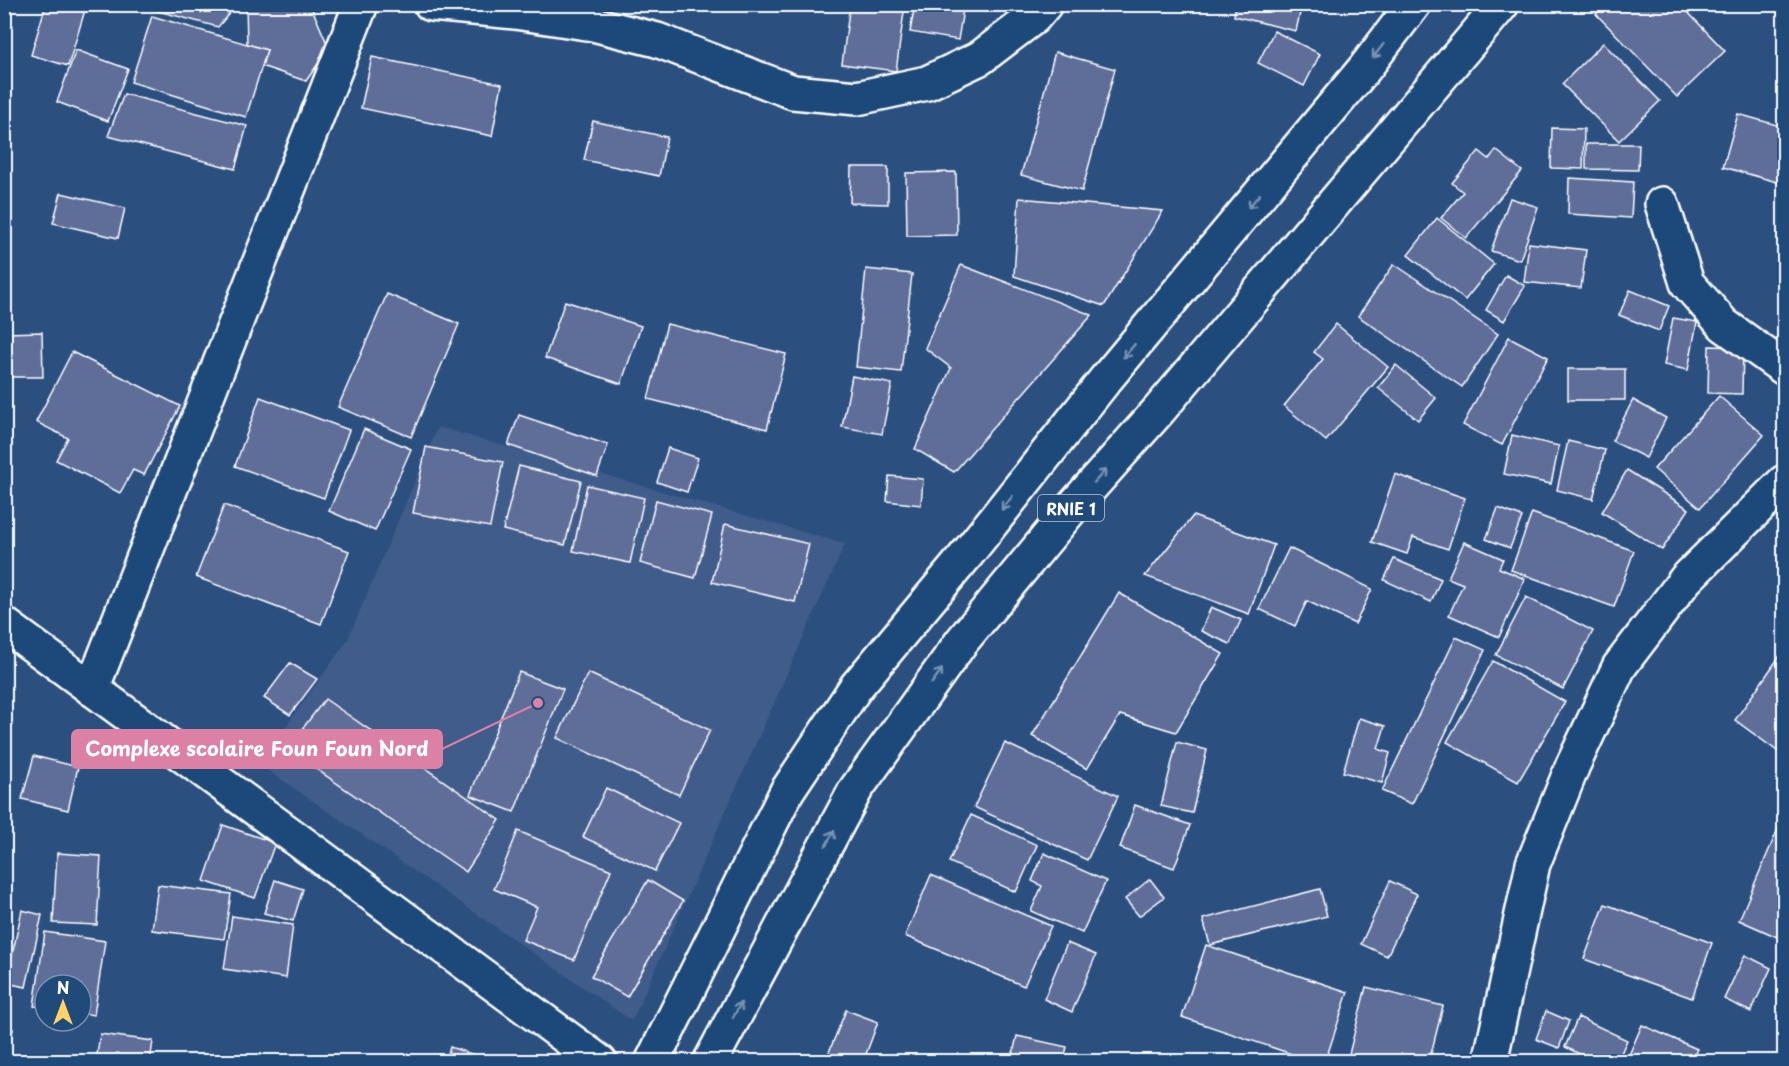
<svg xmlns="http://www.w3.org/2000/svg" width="1789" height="1066" font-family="'Playpen Sans',sans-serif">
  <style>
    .built { fill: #3f5c8a }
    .building { fill: #5f6d99; stroke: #fff; stroke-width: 1.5 }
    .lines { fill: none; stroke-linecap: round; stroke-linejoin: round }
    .street-casing { stroke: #fff; stroke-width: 38 }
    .highway-casing { stroke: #fff; stroke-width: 38 }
    .street { stroke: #1f4a7a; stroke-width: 33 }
    .highway { stroke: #1f4a7a; stroke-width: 33 }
    .oneway { stroke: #7992af }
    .labels { text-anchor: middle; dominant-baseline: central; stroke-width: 5; stroke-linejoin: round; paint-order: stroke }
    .shield { fill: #1f4a7a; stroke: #bcc9d7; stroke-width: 1.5 }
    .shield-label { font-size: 16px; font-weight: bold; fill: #fff }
    .leader { fill: none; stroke: #dd80a5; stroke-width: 2 }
    .callout-dot { fill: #dd80a5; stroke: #1f4a7a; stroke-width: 2 }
    .callout { fill: #dd80a5; stroke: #dd80a5; stroke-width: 2 }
    .callout-label { font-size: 20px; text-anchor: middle; font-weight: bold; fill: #fff }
  </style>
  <rect width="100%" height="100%" fill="#2b5080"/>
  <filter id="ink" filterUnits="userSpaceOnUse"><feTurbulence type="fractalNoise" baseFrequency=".0167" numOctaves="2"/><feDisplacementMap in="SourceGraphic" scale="12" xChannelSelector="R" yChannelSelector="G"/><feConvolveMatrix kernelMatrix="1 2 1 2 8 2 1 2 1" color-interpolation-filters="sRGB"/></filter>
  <g filter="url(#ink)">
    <path class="built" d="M 438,427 L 845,544 L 632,1021 L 259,764 L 347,641 Z"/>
    <g class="building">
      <path d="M 46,4 L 86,7 L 68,66 L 31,55 Z"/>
      <path d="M 132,4 L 237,4 L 218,27 Z"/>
      <path d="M 246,4 L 310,4 L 329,48 L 306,81 L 261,66 L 267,50 L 247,44 Z"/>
      <path d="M 850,4 L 905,4 L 896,71 L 842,64 Z"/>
      <path d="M 915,4 L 964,4 L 958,40 L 910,32 Z"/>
      <path d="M 1236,4 L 1302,4 L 1296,31 L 1234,16 Z"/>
      <path d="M 1605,4 L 1680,4 L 1725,51 L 1677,97 L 1596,14 Z"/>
      <path d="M 152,16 L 267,50 L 246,117 L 131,82 Z"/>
      <path d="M 1274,31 L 1320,54 L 1304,86 L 1258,63 Z"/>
      <path d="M 1603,43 L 1660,101 L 1619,141 L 1562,84 Z"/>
      <path d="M 76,50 L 128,69 L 108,121 L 57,102 Z"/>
      <path d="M 1055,52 L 1115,69 L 1082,191 L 1021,175 Z"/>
      <path d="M 372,57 L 502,84 L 492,136 L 361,108 Z"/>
      <path d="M 124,94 L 247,126 L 235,169 L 108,136 Z"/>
      <path d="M 1738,114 L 1784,127 L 1784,184 L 1723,167 Z"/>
      <path d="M 593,121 L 667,137 L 659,176 L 584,160 Z"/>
      <path d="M 1552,128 L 1584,129 L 1583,169 L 1551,168 Z"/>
      <path d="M 1586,144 L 1639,144 L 1638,170 L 1586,169 Z"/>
      <path d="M 1496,150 L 1522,171 L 1466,238 L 1441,218 L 1463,192 L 1452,183 L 1479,151 L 1489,159 Z"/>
      <path d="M 851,167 L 888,167 L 888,204 L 850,203 Z"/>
      <path d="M 956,172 L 957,235 L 907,236 L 906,173 Z"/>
      <path d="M 1569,178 L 1633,182 L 1631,218 L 1568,214 Z"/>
      <path d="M 61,193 L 125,208 L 118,238 L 53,223 Z"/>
      <path d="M 1019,198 L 1163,211 L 1104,306 L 1014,276 Z"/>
      <path d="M 1510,198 L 1538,207 L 1520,260 L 1491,251 Z"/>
      <path d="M 1437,218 L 1494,264 L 1465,300 L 1408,255 Z"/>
      <path d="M 1529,243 L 1586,250 L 1581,288 L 1524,282 Z"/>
      <path d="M 1394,264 L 1498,334 L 1462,387 L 1358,316 Z"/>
      <path d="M 961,265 L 1092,315 L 954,472 L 915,449 L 951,368 L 925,348 Z"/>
      <path d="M 866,269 L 912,274 L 901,372 L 856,367 Z"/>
      <path d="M 1506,275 L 1525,286 L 1504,321 L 1486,310 Z"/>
      <path d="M 1630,290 L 1669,306 L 1659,331 L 1619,315 Z"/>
      <path d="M 387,294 L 459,324 L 411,437 L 338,407 Z"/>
      <path d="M 565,301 L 641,326 L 621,384 L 545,358 Z"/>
      <path d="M 1673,318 L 1697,322 L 1688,370 L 1664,365 Z"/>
      <path d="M 667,324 L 786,354 L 767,429 L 648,399 Z"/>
      <path d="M 1336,324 L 1388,367 L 1326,441 L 1284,406 L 1323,359 L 1314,352 Z"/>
      <path d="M 42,332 L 43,377 L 4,377 L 4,333 Z"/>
      <path d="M 1509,337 L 1548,357 L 1502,445 L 1463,425 Z"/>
      <path d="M 1709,346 L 1743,347 L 1742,394 L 1708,393 Z"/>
      <path d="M 72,352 L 180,406 L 144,475 L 133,470 L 120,493 L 56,460 L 68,438 L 36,422 Z"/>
      <path d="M 1396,365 L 1436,398 L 1418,420 L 1378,388 Z"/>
      <rect x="1568" y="369" width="57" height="31"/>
      <path d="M 852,376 L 892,384 L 882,434 L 842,427 Z"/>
      <path d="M 1719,396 L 1764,435 L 1700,508 L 1654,469 Z"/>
      <path d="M 260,397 L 349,430 L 324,498 L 235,466 Z"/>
      <path d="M 1633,400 L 1666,418 L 1646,458 L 1612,441 Z"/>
      <path d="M 519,415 L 608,445 L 597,476 L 508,445 Z"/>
      <path d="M 364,429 L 411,449 L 375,531 L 329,511 Z"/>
      <path d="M 1512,435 L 1559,446 L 1551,484 L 1504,474 Z"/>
      <path d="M 1568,441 L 1605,450 L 1593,499 L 1557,490 Z"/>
      <path d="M 426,447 L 503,462 L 490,527 L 413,513 Z"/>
      <path d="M 668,448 L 698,458 L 687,492 L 657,482 Z"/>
      <path d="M 519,466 L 581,481 L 565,545 L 503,530 Z"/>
      <path d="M 1627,470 L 1689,509 L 1662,550 L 1602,512 Z"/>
      <path d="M 1395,474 L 1465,498 L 1448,549 L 1413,537 L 1407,554 L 1372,542 Z"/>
      <path d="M 889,476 L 923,479 L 921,505 L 887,501 Z"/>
      <path d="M 587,485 L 644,498 L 630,563 L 573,551 Z"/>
      <path d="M 656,500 L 712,515 L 695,578 L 640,563 Z"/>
      <path d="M 224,505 L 349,551 L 321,624 L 196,577 Z"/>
      <path d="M 1498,508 L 1522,517 L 1510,548 L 1486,539 Z"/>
      <path d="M 1532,513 L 1634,551 L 1614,607 L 1511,570 Z"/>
      <path d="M 1193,516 L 1274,545 L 1249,614 L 1145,576 Z"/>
      <path d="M 725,524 L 809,544 L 795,602 L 712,582 Z"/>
      <path d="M 1464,542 L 1503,559 L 1499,568 L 1525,579 L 1499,637 L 1449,615 L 1463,584 L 1448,578 Z"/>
      <path d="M 1289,548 L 1372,589 L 1355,624 L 1307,601 L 1295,626 L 1259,609 Z"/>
      <path d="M 1394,559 L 1441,579 L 1431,602 L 1384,580 Z"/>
      <path d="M 1119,593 L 1223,654 L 1176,732 L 1120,715 L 1087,769 L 1032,736 Z"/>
      <path d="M 1526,597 L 1593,631 L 1563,689 L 1496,655 Z"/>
      <path d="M 1211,607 L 1241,620 L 1230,644 L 1201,631 Z"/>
      <path d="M 1456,637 L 1485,650 L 1412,804 L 1382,791 Z"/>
      <path d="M 1784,650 L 1784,756 L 1735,720 Z"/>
      <path d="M 1493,661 L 1565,702 L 1518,782 L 1447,742 Z"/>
      <path d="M 290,663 L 317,679 L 290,715 L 264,698 Z"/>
      <path d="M 519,672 L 563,689 L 514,812 L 470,795 Z"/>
      <path d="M 588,673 L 710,730 L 679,795 L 557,738 Z"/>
      <path d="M 325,699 L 500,820 L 466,872 L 287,749 Z"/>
      <path d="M 1359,718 L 1385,726 L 1378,749 L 1390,753 L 1382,783 L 1343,772 Z"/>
      <path d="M 1177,742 L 1207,750 L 1192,813 L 1161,806 Z"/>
      <path d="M 1005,743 L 1118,796 L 1087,860 L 974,807 Z"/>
      <path d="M 34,756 L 78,767 L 68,810 L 22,799 Z"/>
      <path d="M 606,788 L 679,823 L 655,871 L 583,837 Z"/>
      <path d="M 1135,805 L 1190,825 L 1174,868 L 1120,848 Z"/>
      <path d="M 971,815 L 1037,845 L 1016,892 L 949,862 Z"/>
      <path d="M 1784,815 L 1784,940 L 1739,920 Z"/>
      <path d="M 223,825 L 275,843 L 255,898 L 204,881 Z"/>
      <path d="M 518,831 L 611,870 L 574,960 L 523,940 L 537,907 L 494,889 Z"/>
      <path d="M 57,853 L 101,856 L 97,925 L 53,923 Z"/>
      <path d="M 1044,853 L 1106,881 L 1082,933 L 1031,911 L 1042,886 L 1032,881 Z"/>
      <path d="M 931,875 L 1051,926 L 1024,986 L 905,936 Z"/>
      <path d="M 1150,879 L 1164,897 L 1139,916 L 1125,899 Z"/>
      <path d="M 275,880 L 303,889 L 293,921 L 264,913 Z"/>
      <path d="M 648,880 L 683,901 L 627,997 L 591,976 Z"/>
      <path d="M 1390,881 L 1417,894 L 1387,956 L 1361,944 Z"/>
      <path d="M 158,885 L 231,894 L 224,939 L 152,930 Z"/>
      <path d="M 1320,889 L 1327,916 L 1210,945 L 1203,919 Z"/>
      <path d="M 1605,904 L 1712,943 L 1692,998 L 1584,959 Z"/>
      <path d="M 22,910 L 42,915 L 26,987 L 6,983 Z"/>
      <path d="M 232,916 L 293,925 L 286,978 L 224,969 Z"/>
      <path d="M 45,932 L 105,941 L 94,1015 L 81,1013 L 81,985 L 45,985 L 45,1007 L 34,1006 Z"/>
      <path d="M 1067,943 L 1096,955 L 1072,1012 L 1044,999 Z"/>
      <path d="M 1206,945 L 1348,992 L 1325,1062 L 1315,1062 L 1182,1017 Z"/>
      <path d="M 1745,955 L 1771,968 L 1751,1012 L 1724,999 Z"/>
      <path d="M 1366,987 L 1443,1006 L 1429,1062 L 1347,1062 Z"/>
      <path d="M 846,1010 L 878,1022 L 863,1062 L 825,1062 Z"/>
      <path d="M 1546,1011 L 1569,1021 L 1559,1048 L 1536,1039 Z"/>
      <path d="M 1578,1017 L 1627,1040 L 1617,1062 L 1596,1062 L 1565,1047 Z"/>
      <path d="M 1642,1025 L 1697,1049 L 1691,1062 L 1626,1062 Z"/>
      <path d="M 4,1028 L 13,1029 L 6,1062 L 4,1062 Z"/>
      <path d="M 100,1034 L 153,1041 L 150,1062 L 96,1062 Z"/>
      <path d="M 1017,1036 L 1067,1047 L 1063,1062 L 1011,1062 Z"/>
      <path d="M 450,1047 L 495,1062 L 446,1062 Z"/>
    </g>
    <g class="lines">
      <g class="street-casing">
        <g id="street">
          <path d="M 431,4 L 515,12 L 593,24 L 657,40 L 793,92 L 857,98 L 927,83 L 980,58 L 1034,17 L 1045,4"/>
          <path d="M 1662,204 L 1687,283 L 1724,325 L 1784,368"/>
          <path d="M 4,624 L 600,1062"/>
          <path d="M 92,689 L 361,4"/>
          <path d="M 1490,1062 L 1533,864 L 1573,765 L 1619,667 L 1686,579 L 1784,482"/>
        </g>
      </g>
      <g class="highway-casing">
        <g id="highway">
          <path d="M 652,1062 L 787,791 L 856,687 L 968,553 L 1105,380 L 1365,68 L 1414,4"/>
          <path d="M 710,1062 L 856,789 L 962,641 L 1071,509 L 1160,409 L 1502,4"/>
        </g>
      </g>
      <use href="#street" class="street"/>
      <use href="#highway" class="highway"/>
    </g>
    <defs><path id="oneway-shaft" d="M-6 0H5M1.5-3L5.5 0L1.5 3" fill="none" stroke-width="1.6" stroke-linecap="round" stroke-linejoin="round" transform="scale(1.5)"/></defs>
    <g class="oneway">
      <use href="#oneway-shaft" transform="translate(1378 51) rotate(128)"/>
      <use href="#oneway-shaft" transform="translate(1254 201) rotate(130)"/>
      <use href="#oneway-shaft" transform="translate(1129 351) rotate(130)"/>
      <use href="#oneway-shaft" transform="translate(1100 476) rotate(-48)"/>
      <use href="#oneway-shaft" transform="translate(1007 503) rotate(128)"/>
      <use href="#oneway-shaft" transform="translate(937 676) rotate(-54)"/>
      <use href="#oneway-shaft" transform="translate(830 838) rotate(-62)"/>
      <use href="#oneway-shaft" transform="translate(737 1010) rotate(-62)"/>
    </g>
  </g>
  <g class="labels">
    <rect class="shield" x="1038" y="495" width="66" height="26" rx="4.5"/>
    <g class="shield-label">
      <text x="1071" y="508">RNIE 1</text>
    </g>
  </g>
  <path class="leader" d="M538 703L442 749"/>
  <circle class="callout-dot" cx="538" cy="703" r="6"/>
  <rect class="callout" x="72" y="730" width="370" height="38" rx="6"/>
  <g class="callout-label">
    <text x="257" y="756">Complexe scolaire Foun Foun Nord</text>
  </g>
  <rect width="1789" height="1066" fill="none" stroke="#1f4a7a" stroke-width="24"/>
  <rect x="12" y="12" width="1765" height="1042" fill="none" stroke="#fff" stroke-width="2" filter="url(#ink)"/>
  <g transform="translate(63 1003)"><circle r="28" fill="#1f4a7a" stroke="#7992af" stroke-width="1.5"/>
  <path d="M0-4.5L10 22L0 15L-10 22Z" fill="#ffd166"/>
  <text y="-9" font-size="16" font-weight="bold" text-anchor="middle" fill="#ffffff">N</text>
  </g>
</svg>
